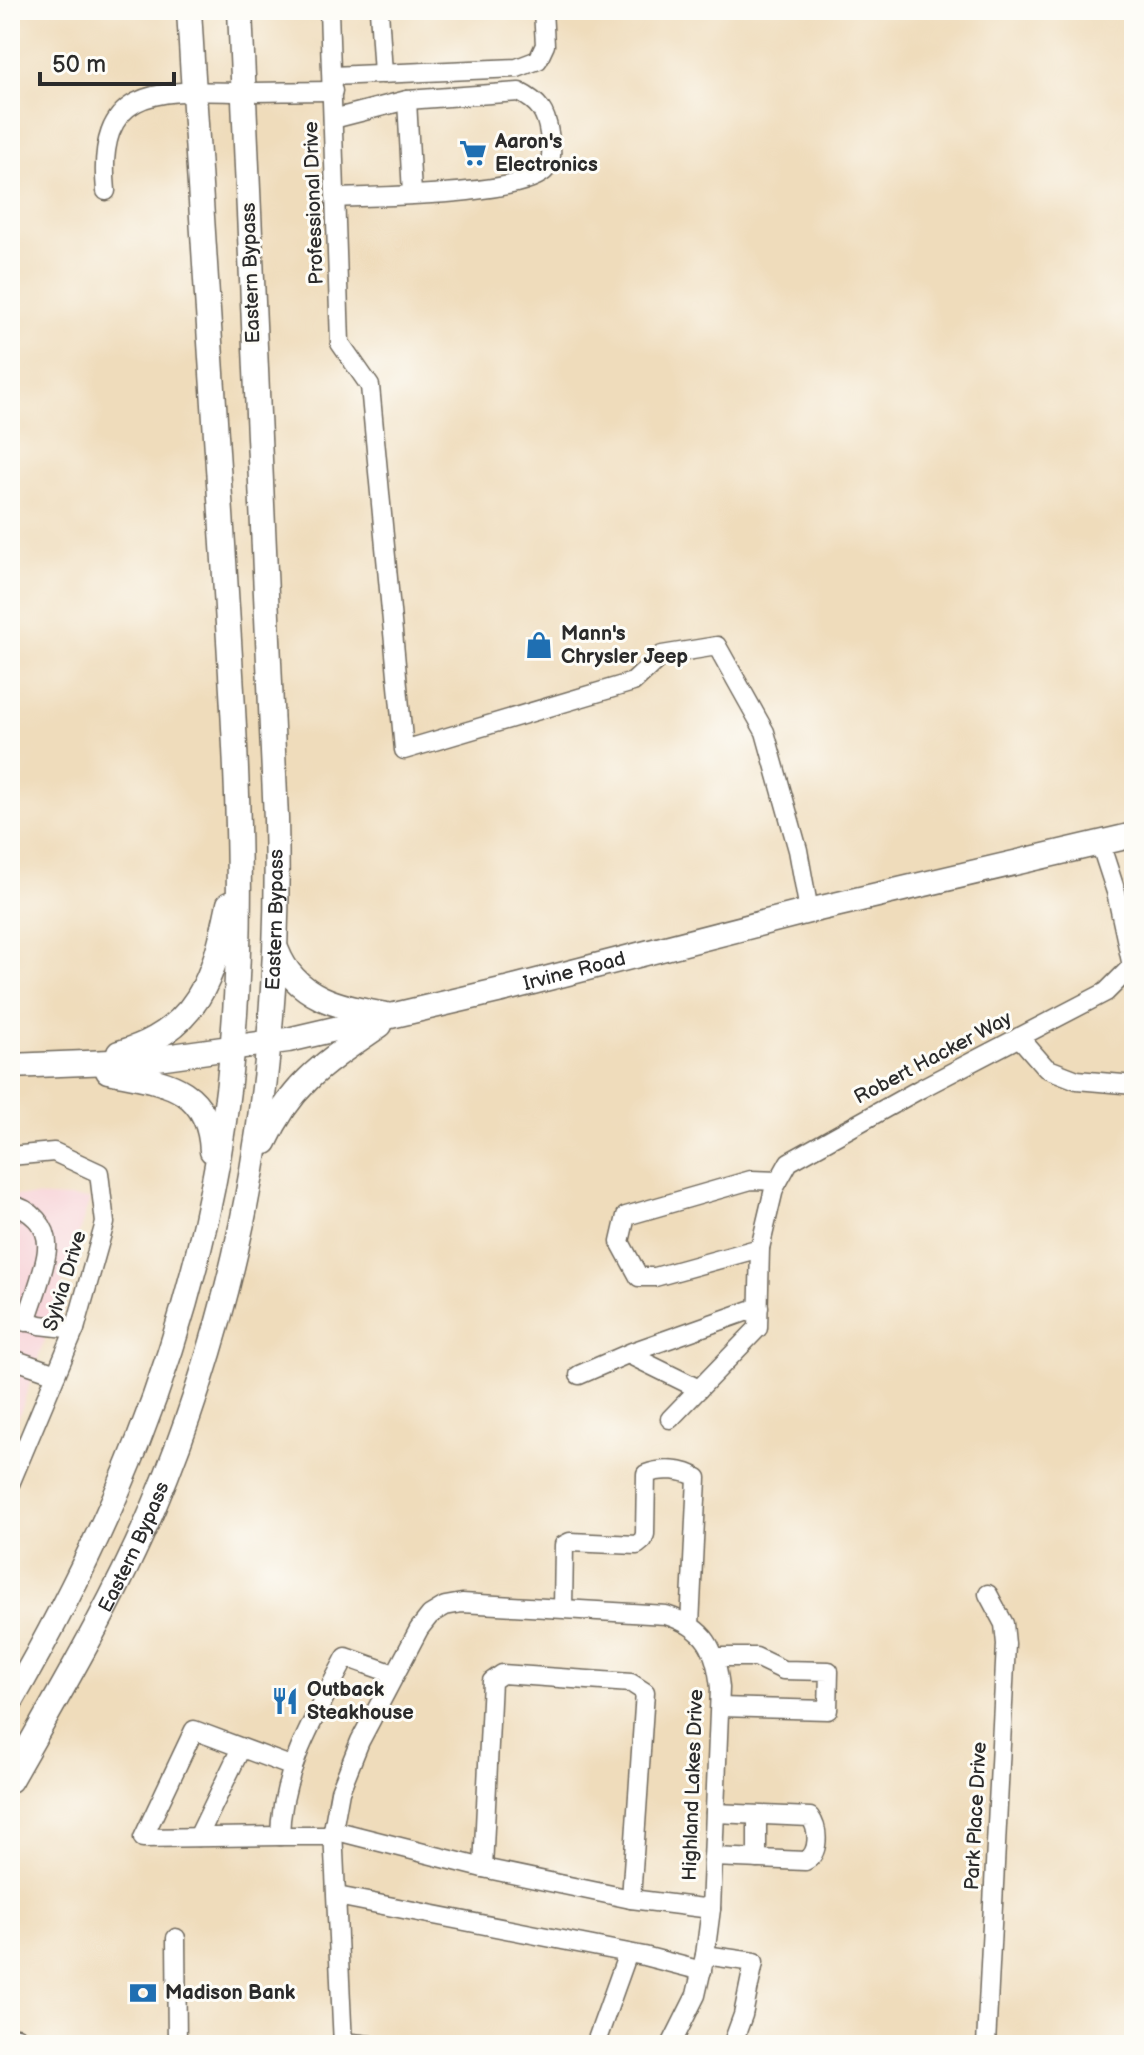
<svg xmlns="http://www.w3.org/2000/svg" width="1144" height="2055" font-family="'Balsamiq Sans',sans-serif">
  <style>
    .built { fill: #f7cfd5 }
    .lines { fill: none; stroke-linecap: round; stroke-linejoin: round }
    .minor-casing { stroke: #70695d; stroke-width: 21 }
    .major-casing { stroke: #70695d; stroke-width: 27 }
    .minor { stroke: #fff; stroke-width: 18 }
    .major { stroke: #fff; stroke-width: 24 }
    .labels { text-anchor: middle; dominant-baseline: central; stroke-width: 6; stroke-linejoin: round; paint-order: stroke }
    .poi-label { font-size: 20px; font-weight: bold; fill: #2b2b2b; stroke: #fdfcf7; text-anchor: start }
    .street-label { font-size: 20px; fill: #2b2b2b; stroke: #fdfcf7 }
  </style>
  <rect width="100%" height="100%" fill="#fdfcf7"/>
  <filter id="ink" filterUnits="userSpaceOnUse"><feTurbulence type="fractalNoise" baseFrequency=".0125" numOctaves="2"/><feDisplacementMap in="SourceGraphic" scale="16" xChannelSelector="R" yChannelSelector="G"/><feConvolveMatrix kernelMatrix="1 2 1 2 8 2 1 2 1" color-interpolation-filters="sRGB"/></filter>
  <filter id="wash" filterUnits="userSpaceOnUse"><feTurbulence type="fractalNoise" baseFrequency=".006" numOctaves="4" result="noise"/><feDisplacementMap in="SourceGraphic" scale="32" xChannelSelector="R" yChannelSelector="G"/><feGaussianBlur stdDeviation="1.8" result="paint"/><feColorMatrix in="noise" values="0 0 0 0 0 0 0 0 0 0 0 0 0 0 0 0 0 1.4 0 .05"/><feComposite in="paint" operator="in"/></filter>
  <g filter="url(#wash)">
    <rect width="100%" height="100%" fill="#efdcbb"/>
    <path class="built" d="M 10,1195 L 90,1199 L 10,1444 Z"/>
  </g>
  <g filter="url(#ink)">
    <g class="lines">
      <g class="minor-casing">
        <g id="minor">
          <path d="M 329,10 L 340,343 L 370,386 L 404,750 L 633,682 L 662,655 L 717,646 L 765,732 L 798,850 L 809,911"/>
          <path d="M 379,10 L 383,74"/>
          <path d="M 332,76 L 517,68 L 538,60 L 545,45 L 543,10"/>
          <path d="M 407,100 L 412,194"/>
          <path d="M 333,119 L 407,100 L 519,92 C 539,102 546,112 549,133 C 551,145 554,159 546,169 C 526,196 373,196 336,198"/>
          <path d="M 106,191 C 96,89 153,90 233,92 C 266,92 300,91 333,91"/>
          <path d="M 1019,1037 L 1046,1068 L 1077,1080 L 1134,1085"/>
          <path d="M 10,1156 L 54,1152 L 99,1173 L 105,1223 L 75,1329 L 10,1484"/>
          <path d="M 10,1205 C 30,1208 49,1226 47,1249 C 46,1268 32,1302 26,1322"/>
          <path d="M 760,1248 L 655,1277 L 639,1277 L 620,1242 L 626,1216 L 751,1180 L 778,1181"/>
          <path d="M 10,1316 L 40,1325 L 75,1329"/>
          <path d="M 628,1354 L 699,1389"/>
          <path d="M 10,1358 L 56,1374"/>
          <path d="M 579,1375 L 632,1352 L 759,1307"/>
          <path d="M 670,1419 L 758,1328 L 760,1248 L 774,1189 L 789,1162 L 920,1089 L 1106,992 L 1132,966 L 1116,892 L 1100,843"/>
          <path d="M 563,1608 L 564,1545 L 570,1542 L 637,1545 L 643,1540 L 645,1534 L 646,1474 C 661,1468 685,1469 697,1478 L 690,1625"/>
          <path d="M 715,1657 L 756,1657 L 783,1670 L 829,1671 L 828,1710 L 720,1707"/>
          <path d="M 333,1830 L 483,1868 L 631,1899 L 711,1909"/>
          <path d="M 280,1836 L 143,1838 L 194,1730 L 293,1767"/>
          <path d="M 334,1836 L 280,1836 C 281,1770 317,1713 346,1657 L 394,1674"/>
          <path d="M 198,1837 L 241,1748"/>
          <path d="M 713,1857 L 805,1861 C 820,1854 819,1829 810,1817 L 715,1813"/>
          <path d="M 757,1859 L 757,1816"/>
          <path d="M 483,1868 L 492,1681 L 502,1674 L 631,1683 L 645,1692 L 631,1899"/>
          <path d="M 337,1896 L 644,1956 L 702,1971"/>
          <path d="M 176,1938 L 177,2045"/>
          <path d="M 705,1955 L 754,1962 L 743,2015 L 732,2045"/>
          <path d="M 17,2037 L 27,2045"/>
          <path d="M 343,2042 L 370,2045"/>
          <path d="M 343,2045 L 333,1830 L 340,1791 L 360,1741 L 419,1629 L 430,1615 L 445,1606 L 462,1603 L 666,1615 C 706,1628 716,1648 720,1688 L 711,1909 L 705,1955 L 696,1995 L 671,2045"/>
          <path d="M 595,2045 L 628,1953"/>
          <path d="M 986,2045 L 1006,1644 L 1004,1624 L 988,1594"/>
        </g>
      </g>
      <g class="major-casing">
        <g id="major">
          <path d="M 277,951 C 295,998 341,1008 387,1015"/>
          <path d="M 119,1053 C 198,1031 214,977 229,904"/>
          <path id="s1" d="M 10,1066 L 136,1061 L 288,1040 L 506,989 L 809,911 L 1134,835"/>
          <path d="M 108,1071 C 161,1082 209,1084 212,1151"/>
          <path d="M 265,1142 C 293,1081 327,1062 380,1025"/>
          <path d="M 10,1703 C 110,1530 183,1357 218,1159 C 252,966 237,771 225,576 C 213,388 200,199 189,10"/>
          <path id="s2" d="M 10,1780 C 61,1690 114,1601 154,1506 C 247,1284 282,1059 276,819 L 240,10"/>
        </g>
      </g>
      <use href="#minor" class="minor"/>
      <use href="#major" class="major"/>
    </g>
  </g>
  <defs>
    <g id="supermarket-bare" transform="scale(2.16)"><path d="M-6-5.5h2.5l.6 2H6L4.5 2H-2.5L-4.4-4H-6ZM-1.5 3.2a1.3 1.3 0 1 0 .1 0ZM3 3.2a1.3 1.3 0 1 0 .1 0Z" fill="#1f6fb2" stroke="#fdfcf7" stroke-width="2.5" paint-order="stroke"/></g>
    <g id="shop-bare" transform="scale(2.16)"><path d="M-5-2.5h2.3a2.7 3.5 0 0 1 5.4 0H5L5.5 6h-11ZM-1.5-2.5h3a1.5 2.3 0 0 0-3 0Z" fill="#1f6fb2" stroke="#fdfcf7" stroke-width="2.5" paint-order="stroke"/></g>
    <g id="restaurant-bare" transform="scale(2.16)"><path d="M-5-6h1v4h1v-4h1v4h1v-4h1v5L-1.5 .5V6h-2V.5L-5-1ZM5-6V6H3V1.5H1.5Q1.5-4 5-6Z" fill="#1f6fb2" stroke="#fdfcf7" stroke-width="2.5" paint-order="stroke"/></g>
    <g id="bank-bare" transform="scale(2.16)"><path d="M-6-4H6V4H-6ZM0-2.3a2.3 2.3 0 1 0 0 4.6a2.3 2.3 0 1 0 0-4.6Z" fill="#1f6fb2" stroke="#fdfcf7" stroke-width="2.5" paint-order="stroke"/></g>
  </defs>
  <g fill-rule="evenodd">
    <use href="#supermarket-bare" x="473" y="153"/>
    <use href="#shop-bare" x="539" y="645"/>
    <use href="#restaurant-bare" x="285" y="1701"/>
    <use href="#bank-bare" x="143" y="1993"/>
  </g>
  <g class="labels">
    <g class="poi-label">
      <text x="495" y="142">Aaron's<tspan x="495" dy="23">Electronics</tspan></text>
      <text x="561" y="634">Mann's<tspan x="561" dy="23">Chrysler Jeep</tspan></text>
      <text x="307" y="1690">Outback<tspan x="307" dy="23">Steakhouse</tspan></text>
      <text x="165" y="1993">Madison Bank</text>
    </g>
    <g class="street-label">
      <text transform="translate(314 203) rotate(-92)">Professional Drive</text>
      <text transform="translate(251 273) rotate(-92)">Eastern Bypass</text>
      <text stroke="none"><textPath href="#s2" startOffset="912">Eastern Bypass</textPath></text>
      <text stroke="none"><textPath href="#s1" startOffset="574">Irvine Road</textPath></text>
      <text transform="translate(933 1058) rotate(-28)">Robert Hacker Way</text>
      <text transform="translate(65 1281) rotate(-73)">Sylvia Drive</text>
      <text stroke="none"><textPath href="#s2" startOffset="264">Eastern Bypass</textPath></text>
      <text transform="translate(693 1785) rotate(-88)">Highland Lakes Drive</text>
      <text transform="translate(976 1816) rotate(-87)">Park Place Drive</text>
    </g>
  </g>
  <rect width="1144" height="2055" fill="none" stroke="#fdfcf7" stroke-width="40"/>
  <path d="M40 72v12h134v-12" fill="none" stroke="#2b2b2b" stroke-width="4"/>
  <text x="52" y="72" font-size="24" fill="#2b2b2b" stroke="#fdfcf7" stroke-width="6" paint-order="stroke">50 m</text>
</svg>
